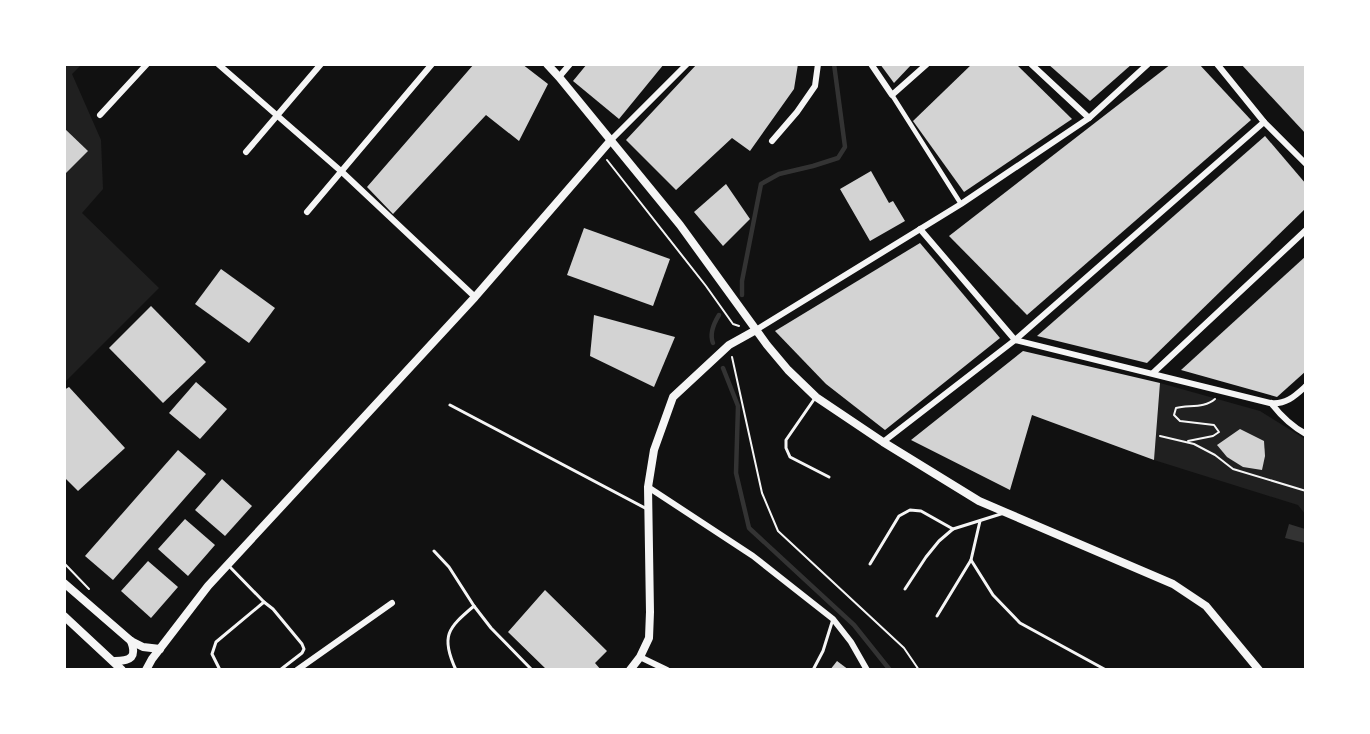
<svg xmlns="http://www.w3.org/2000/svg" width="1370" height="734" font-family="'Fira Sans',sans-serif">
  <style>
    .green { fill: #202020 }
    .water { fill: #333 }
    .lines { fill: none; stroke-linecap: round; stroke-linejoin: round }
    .stream { stroke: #333; stroke-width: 4.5 }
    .building { fill: #d3d3d3 }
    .path { stroke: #f5f5f5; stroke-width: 2 }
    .service { stroke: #f5f5f5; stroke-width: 3 }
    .pedestrian { stroke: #f5f5f5; stroke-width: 4.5 }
    .minor { stroke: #f5f5f5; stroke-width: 6 }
    .tertiary { stroke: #f5f5f5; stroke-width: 8 }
  </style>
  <rect width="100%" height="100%" fill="#111"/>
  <g class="green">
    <path d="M 65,65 L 81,65 L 72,74 L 101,140 L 103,189 L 82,213 L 159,288 L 65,382 Z"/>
    <path d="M 1160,383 L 1260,411 L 1305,439 L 1305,514 L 1298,505 L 1154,460 Z"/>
  </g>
  <path class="water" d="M 1289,524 L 1305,529 L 1305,543 L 1285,538 Z"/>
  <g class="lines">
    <g class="stream">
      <path d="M 742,295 L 742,281 L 761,184 L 779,174 L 813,166 L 838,158 L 845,147 L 834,64"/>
      <path d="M 713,343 C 709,333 714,323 719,315"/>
      <path d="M 723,368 L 738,406 L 736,473 L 749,528 L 854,625 L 890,670"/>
    </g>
  </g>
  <g class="building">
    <path d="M 474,64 L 522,64 L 548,84 L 519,141 L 486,115 L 393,214 L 367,187 Z"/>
    <path d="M 587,64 L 664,64 L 619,119 L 573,81 Z"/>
    <path d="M 697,64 L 798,64 L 794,89 L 750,151 L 732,138 L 676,190 L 626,140 Z"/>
    <path d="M 880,64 L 912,64 L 894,83 Z"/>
    <path d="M 972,64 L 1016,64 L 1072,119 L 964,192 L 913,121 Z"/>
    <path d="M 1048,64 L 1132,64 L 1090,101 Z"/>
    <path d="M 1171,64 L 1199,64 L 1251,120 L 1027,315 L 949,236 Z"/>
    <path d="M 1241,64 L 1306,64 L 1306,134 Z"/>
    <path d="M 64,128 L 88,151 L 64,175 Z"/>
    <path d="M 1265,136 L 1306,184 L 1306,208 L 1147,363 L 1037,336 Z"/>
    <path d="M 871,171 L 889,203 L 893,201 L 905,221 L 870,241 L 840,189 Z"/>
    <path d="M 726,184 L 750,219 L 723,246 L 694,212 Z"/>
    <path d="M 584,228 L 670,259 L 653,306 L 567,275 Z"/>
    <path d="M 920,243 L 1000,338 L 885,430 L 826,384 L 775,331 Z"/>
    <path d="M 1306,256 L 1306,371 L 1277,397 L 1181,370 Z"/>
    <path d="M 221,269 L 275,308 L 249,343 L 195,304 Z"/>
    <path d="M 151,306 L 206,362 L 163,403 L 109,348 Z"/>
    <path d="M 594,315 L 675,337 L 654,387 L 590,356 Z"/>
    <path d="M 1023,351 L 1160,383 L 1154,460 L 1032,415 L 1010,490 L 911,440 Z"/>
    <path d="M 196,382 L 227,409 L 200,439 L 169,413 Z"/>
    <path d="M 69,387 L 125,448 L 78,491 L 64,477 L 64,390 Z"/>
    <path d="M 1240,429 L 1264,441 L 1265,456 L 1262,470 L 1243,467 L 1227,457 L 1217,445 Z"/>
    <path d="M 178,450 L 206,474 L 113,580 L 85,556 Z"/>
    <path d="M 222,479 L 252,506 L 225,536 L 195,510 Z"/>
    <path d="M 185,519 L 215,545 L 188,576 L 158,549 Z"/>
    <path d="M 148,561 L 178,587 L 151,618 L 121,591 Z"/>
    <path d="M 545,590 L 607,651 L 595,663 L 601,670 L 547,670 L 508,632 Z"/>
    <path d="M 837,661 L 849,670 L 830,670 Z"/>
  </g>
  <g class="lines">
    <g class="path">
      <path d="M 607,160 L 706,286 L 733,324 L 739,326"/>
      <path d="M 732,357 L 762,493 L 778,531 L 904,648 L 919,670"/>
      <path d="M 1160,436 L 1194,444 L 1215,455 L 1233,469 L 1306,491"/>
      <path d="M 1188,441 L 1213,436 L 1219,432 L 1214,425 L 1180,421 L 1174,415 L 1176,408 C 1189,405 1205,408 1215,399"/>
      <path d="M 64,563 L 89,589"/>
    </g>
    <g class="service">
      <path d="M 815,398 L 786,440 L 786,448 L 790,457 L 829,477"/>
      <path d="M 450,405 L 647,509"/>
      <path d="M 434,551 L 449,567 L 474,606 L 491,628 L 532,670"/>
      <path d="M 971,560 L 993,595 L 1020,623 L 1106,670"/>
      <path d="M 870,564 L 899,516 L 910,510 L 921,511 L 953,529"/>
      <path d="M 228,565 L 264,602"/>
      <path d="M 905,589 L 926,557 L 939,541 L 953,529 L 1004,513"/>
      <path d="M 937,616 L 971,560 L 980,521"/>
      <path d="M 220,670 L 212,654 L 216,642 L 264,602 L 273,609 L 302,644 L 304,649 L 302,653 L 280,670"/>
      <path d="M 456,670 C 440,636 448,628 474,606"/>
      <path d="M 813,670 L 823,651 L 833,619"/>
    </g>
    <path class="pedestrian" d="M 892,95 L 961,204"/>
    <g class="minor">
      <path d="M 218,64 L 342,172 L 475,297"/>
      <path d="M 871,64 L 892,95 L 927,64"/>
      <path d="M 1031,64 L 1089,118"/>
      <path d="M 1217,64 L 1264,122 L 1306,164"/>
      <path d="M 559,77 L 570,64"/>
      <path d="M 100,115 L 147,64"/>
      <path d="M 611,140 L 687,64"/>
      <path d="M 772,141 L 797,112 L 815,86 L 818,64"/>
      <path d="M 246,152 L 321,64"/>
      <path d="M 307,212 L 432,64"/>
      <path d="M 920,229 L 1015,340 L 1270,403 C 1286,405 1295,396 1306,386"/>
      <path d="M 756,330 L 961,204 L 1089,118 L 1148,64"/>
      <path d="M 1153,373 L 1306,230"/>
      <path d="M 1271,403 C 1281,416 1291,426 1306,434"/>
      <path d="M 883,442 L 1015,340 L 1264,122"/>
      <path d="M 648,487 L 753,556 L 833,619 L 851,642 L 867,670"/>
      <path d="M 640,657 L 667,670"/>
      <path d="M 297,670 L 392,603"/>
    </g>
    <g class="tertiary">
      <path d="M 547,64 L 559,77 L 680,225 L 767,345 L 788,370 L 816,397 L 883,442 L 979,501 L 1173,584 L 1206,606 L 1259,670"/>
      <path d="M 64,583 L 131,641 L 143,647 L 160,649"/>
      <path d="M 64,616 L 122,670"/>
      <path d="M 115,661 C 131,661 137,657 131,641"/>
      <path d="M 146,670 L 152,659 L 208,586 L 475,297 L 611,140"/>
      <path d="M 630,670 L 640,657 L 649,638 L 650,612 L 648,487 L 654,450 L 673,397 L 729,345 L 756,330"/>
    </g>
  </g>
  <rect width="1370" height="734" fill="none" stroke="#ffffff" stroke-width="132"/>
</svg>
